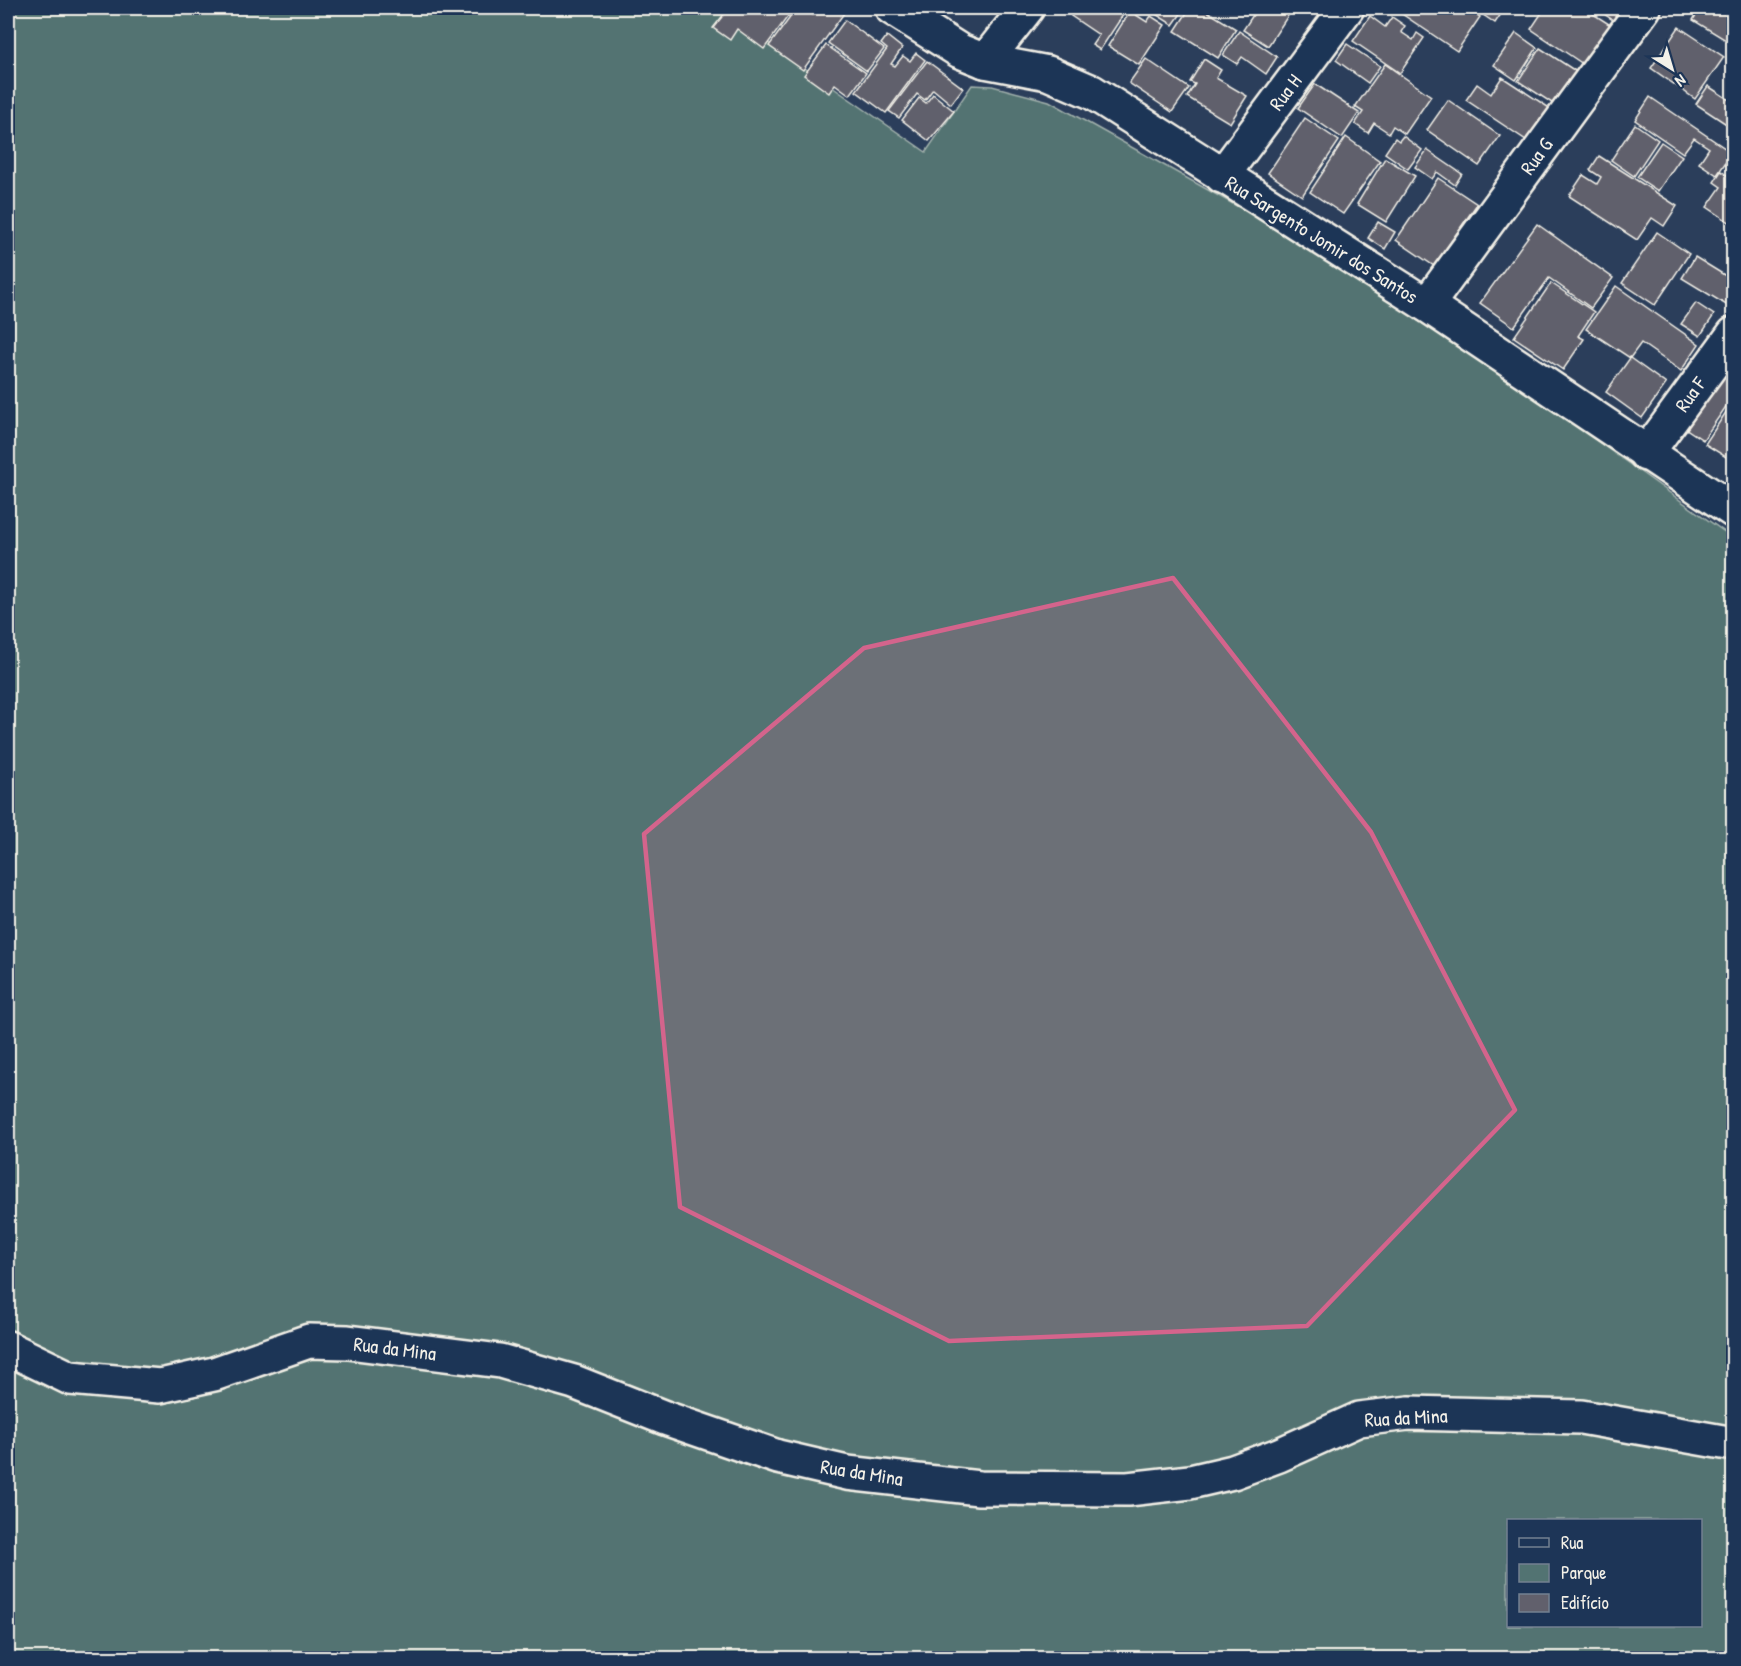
<svg xmlns="http://www.w3.org/2000/svg" width="1741" height="1666" font-family="'Patrick Hand',sans-serif">
  <style>
    .green { fill: #527372; stroke: #a3b2ad; stroke-width: 1.5; fill-rule: evenodd }
    .building { fill: #61606c; stroke: #f4f1e8; stroke-width: 1.5 }
    .lines { fill: none; stroke-linecap: round; stroke-linejoin: round }
    .minor-casing { stroke: #f4f1e8; stroke-width: 38 }
    .minor { stroke: #1d3557; stroke-width: 33 }
    .marked { fill: #d4648c; fill-opacity: 0.2; stroke: #d4648c; stroke-width: 4.5; stroke-linejoin: round }
    .labels { text-anchor: middle; dominant-baseline: central; stroke-width: 5; stroke-linejoin: round; paint-order: stroke }
    .street-label { font-size: 20px; fill: #f4f1e8; stroke: #1d3557 }
  </style>
  <rect width="100%" height="100%" fill="#2b3e5b"/>
  <filter id="ink" filterUnits="userSpaceOnUse"><feTurbulence type="fractalNoise" baseFrequency=".0167" numOctaves="2"/><feDisplacementMap in="SourceGraphic" scale="12" xChannelSelector="R" yChannelSelector="G"/><feConvolveMatrix kernelMatrix="1 2 1 2 8 2 1 2 1" color-interpolation-filters="sRGB"/></filter>
  <g filter="url(#ink)">
    <path class="green" d="M 8,8 L 718,8 L 926,152 L 972,85 L 992,86 L 1049,101 L 1251,214 L 1332,263 L 1555,411 L 1733,538 L 1733,1658 L 8,1658 ZM 1508,1520 L 1700,1520 L 1700,1626 L 1508,1626 Z"/>
    <g class="building">
      <path d="M 729,8 L 735,8 L 746,15 L 751,8 L 794,8 L 764,49 L 737,29 L 730,40 L 713,28 Z"/>
      <path d="M 797,8 L 803,8 L 813,15 L 819,8 L 847,9 L 803,70 L 769,46 Z"/>
      <path d="M 1076,8 L 1117,8 L 1125,12 L 1100,50 L 1092,45 L 1099,35 L 1071,16 Z"/>
      <path d="M 1146,8 L 1185,8 L 1173,25 Z"/>
      <path d="M 1190,8 L 1202,8 L 1236,29 L 1218,58 L 1175,31 Z"/>
      <path d="M 1248,8 L 1293,8 L 1268,46 L 1243,30 L 1255,12 Z"/>
      <path d="M 1393,8 L 1467,8 L 1480,17 L 1457,51 Z"/>
      <path d="M 1473,8 L 1505,8 L 1495,23 Z"/>
      <path d="M 1545,8 L 1584,8 L 1612,26 L 1586,66 L 1531,29 Z"/>
      <path d="M 1595,8 L 1630,8 L 1619,24 Z"/>
      <path d="M 1700,8 L 1734,8 L 1734,45 L 1693,20 Z"/>
      <path d="M 1130,11 L 1147,22 L 1151,16 L 1165,25 L 1139,65 L 1108,46 Z"/>
      <path d="M 1370,16 L 1385,27 L 1392,17 L 1405,26 L 1401,32 L 1413,40 L 1417,33 L 1424,38 L 1400,73 L 1353,41 Z"/>
      <path d="M 845,20 L 884,49 L 867,71 L 828,43 Z"/>
      <path d="M 1679,27 L 1724,57 L 1695,99 L 1651,68 Z"/>
      <path d="M 1239,31 L 1277,57 L 1266,74 L 1242,57 L 1237,64 L 1223,55 Z"/>
      <path d="M 1516,33 L 1537,48 L 1516,80 L 1494,65 Z"/>
      <path d="M 887,36 L 902,48 L 891,64 L 895,66 L 903,56 L 910,61 L 916,53 L 925,60 L 886,113 L 856,91 L 887,49 L 881,44 Z"/>
      <path d="M 1347,44 L 1380,66 L 1368,83 L 1336,60 Z"/>
      <path d="M 826,45 L 866,73 L 850,95 L 835,84 L 829,93 L 804,75 Z"/>
      <path d="M 1540,48 L 1577,72 L 1555,105 L 1518,81 Z"/>
      <path d="M 1146,59 L 1189,88 L 1172,112 L 1129,83 Z"/>
      <path d="M 1204,59 L 1221,70 L 1216,78 L 1247,96 L 1230,123 L 1187,97 L 1195,84 L 1190,82 Z"/>
      <path d="M 927,61 L 963,88 L 951,104 L 933,89 L 925,100 L 917,94 L 899,118 L 889,111 Z"/>
      <path d="M 1385,64 L 1431,96 L 1405,134 L 1393,126 L 1389,133 L 1374,123 L 1368,133 L 1355,124 L 1363,112 L 1355,107 Z"/>
      <path d="M 1502,77 L 1551,109 L 1529,142 L 1466,100 L 1477,84 L 1491,94 Z"/>
      <path d="M 1315,84 L 1359,113 L 1342,138 L 1298,108 Z"/>
      <path d="M 1708,86 L 1734,103 L 1734,129 L 1696,104 Z"/>
      <path d="M 933,94 L 954,111 L 929,141 L 902,120 L 919,98 L 926,103 Z"/>
      <path d="M 1650,97 L 1732,153 L 1717,175 L 1699,163 L 1709,148 L 1694,138 L 1683,153 L 1635,120 Z"/>
      <path d="M 1448,100 L 1500,136 L 1479,166 L 1427,130 Z"/>
      <path d="M 1305,118 L 1339,141 L 1302,196 L 1268,173 Z"/>
      <path d="M 1635,124 L 1658,140 L 1634,176 L 1611,160 Z"/>
      <path d="M 1403,136 L 1422,150 L 1408,169 L 1385,153 L 1395,138 L 1399,141 Z"/>
      <path d="M 1346,137 L 1380,161 L 1343,214 L 1310,192 Z"/>
      <path d="M 1661,142 L 1682,156 L 1658,191 L 1637,177 Z"/>
      <path d="M 1427,150 L 1462,174 L 1455,185 L 1437,172 L 1432,179 L 1415,167 Z"/>
      <path d="M 1734,154 L 1734,169 L 1726,165 Z"/>
      <path d="M 1599,156 L 1677,206 L 1664,226 L 1652,218 L 1637,240 L 1569,196 L 1583,175 L 1597,184 L 1601,177 L 1590,170 Z"/>
      <path d="M 1385,158 L 1415,176 L 1386,222 L 1357,204 Z"/>
      <path d="M 1721,171 L 1734,180 L 1734,225 L 1707,207 L 1721,187 L 1714,182 Z"/>
      <path d="M 1438,178 L 1477,204 L 1434,266 L 1396,240 Z"/>
      <path d="M 1378,222 L 1395,232 L 1385,249 L 1368,238 Z"/>
      <path d="M 1537,224 L 1613,278 L 1591,308 L 1549,278 L 1514,327 L 1480,303 Z"/>
      <path d="M 1657,232 L 1689,254 L 1655,305 L 1622,283 Z"/>
      <path d="M 1695,257 L 1734,281 L 1734,298 L 1728,306 L 1682,278 Z"/>
      <path d="M 1551,283 L 1594,312 L 1578,336 L 1584,339 L 1563,370 L 1514,337 Z"/>
      <path d="M 1616,286 L 1699,344 L 1681,371 L 1641,343 L 1630,358 L 1586,329 Z"/>
      <path d="M 1696,303 L 1714,315 L 1700,336 L 1681,324 Z"/>
      <path d="M 1630,358 L 1666,384 L 1642,418 L 1606,392 Z"/>
      <path d="M 1734,360 L 1734,395 L 1703,440 L 1685,428 Z"/>
      <path d="M 1734,400 L 1734,462 L 1705,444 Z"/>
    </g>
    <g class="lines">
      <g class="minor-casing">
        <g id="minor">
          <path d="M 892,8 L 960,51 L 985,61 L 1048,73 L 1092,92 L 1427,305 L 1734,511"/>
          <path d="M 985,61 L 1027,8"/>
          <path d="M 1222,176 L 1347,8"/>
          <path d="M 1427,305 L 1644,8"/>
          <path d="M 1646,454 L 1734,334"/>
          <path d="M 8,1348 L 70,1378 L 160,1386 L 214,1374 L 309,1341 L 348,1342 L 500,1361 L 574,1382 L 665,1418 L 778,1457 L 847,1473 L 979,1488 L 1128,1489 L 1190,1482 L 1233,1472 L 1279,1455 L 1359,1419 L 1409,1413 L 1581,1417 L 1734,1444"/>
        </g>
      </g>
      <use href="#minor" class="minor"/>
    </g>
  </g>
  <path class="marked" d="M 1173,578 L 1371,832 L 1515,1110 L 1307,1326 L 949,1341 L 680,1207 L 644,834 L 864,648 Z"/>
  <g class="labels">
    <g class="street-label">
      <text transform="translate(1285 92) rotate(-53)">Rua H</text>
      <text transform="translate(1536 156) rotate(-54)">Rua G</text>
      <text transform="translate(1322 239) rotate(32)">Rua Sargento Jomir dos Santos</text>
      <text transform="translate(1690 394) rotate(-54)">Rua F</text>
      <text transform="translate(395 1348) rotate(7)">Rua da Mina</text>
      <text transform="translate(1406 1417) rotate(-3)">Rua da Mina</text>
      <text transform="translate(862 1472) rotate(9)">Rua da Mina</text>
    </g>
  </g>
  <rect width="1741" height="1666" fill="none" stroke="#1d3557" stroke-width="30"/>
  <rect x="15" y="15" width="1711" height="1636" fill="none" stroke="#f4f1e8" stroke-width="2" filter="url(#ink)"/>
  <rect x="1507" y="1519" width="195" height="108" fill="#1d3557" stroke="#738091" stroke-width="1.5"/>
  <rect x="1519" y="1538" width="30" height="9" fill="#1d3557" stroke="#738091" stroke-width="1.5"/>
  <text x="1561" y="1549" font-size="18" fill="#f4f1e8">Rua</text>
  <rect x="1519" y="1564" width="30" height="18" fill="#527372" stroke="#738091" stroke-width="1.5"/>
  <text x="1561" y="1579" font-size="18" fill="#f4f1e8">Parque</text>
  <rect x="1519" y="1594" width="30" height="18" fill="#61606c" stroke="#738091" stroke-width="1.5"/>
  <text x="1561" y="1609" font-size="18" fill="#f4f1e8">Edifício</text>
  <g transform="translate(1672 69) rotate(143)" stroke="#1d3557" stroke-width="4.5" paint-order="stroke">
  <path d="M0-4.5L10 22L0 15L-10 22Z" fill="#f4f1e8"/>
  <text y="-9" font-size="16" font-weight="bold" text-anchor="middle" fill="#f4f1e8">N</text>
  </g>
</svg>
